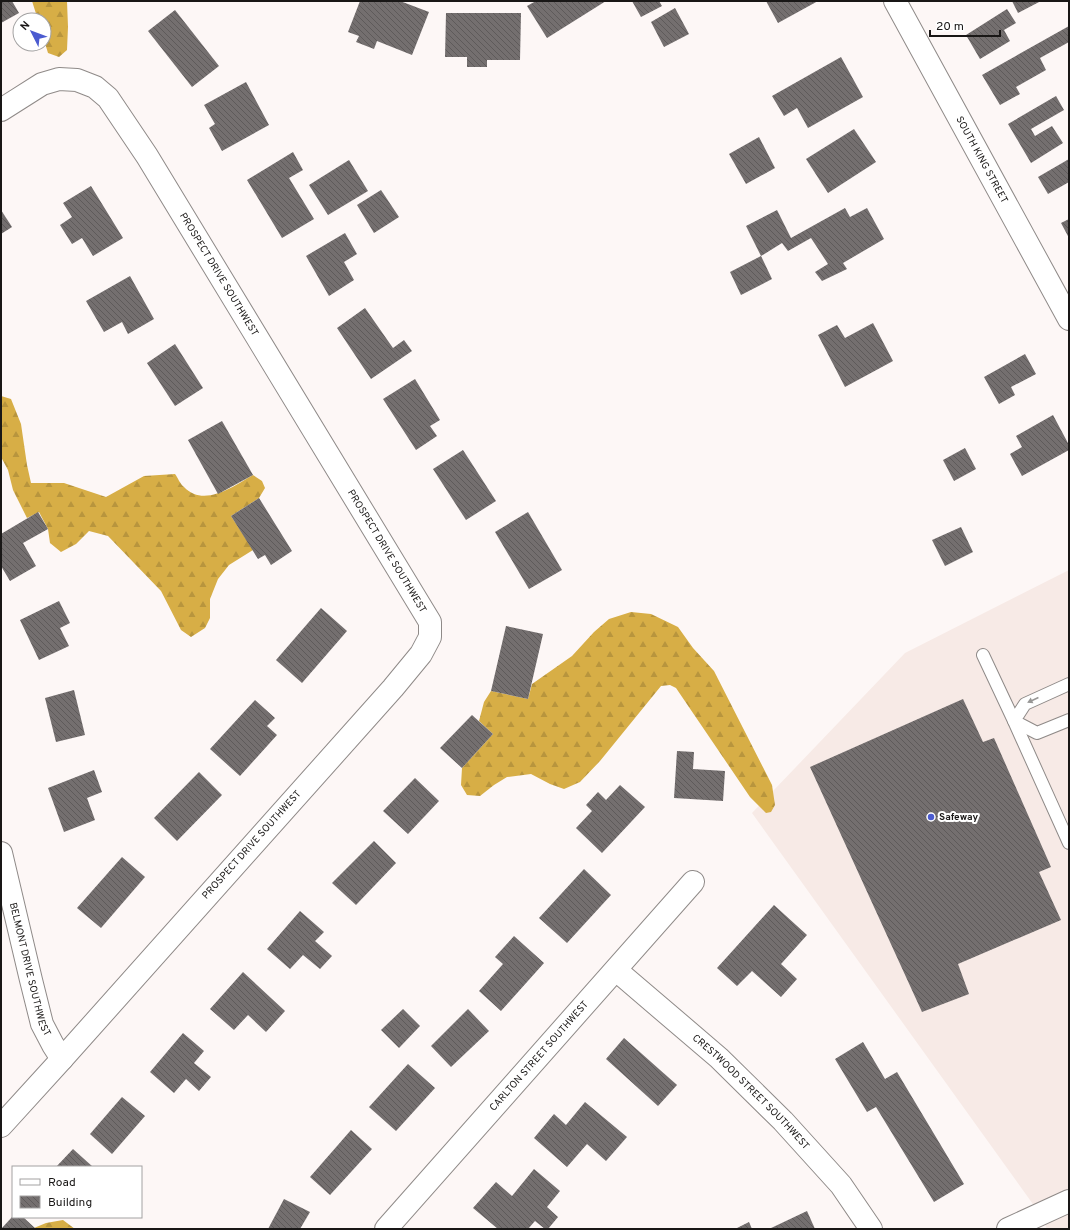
<svg xmlns="http://www.w3.org/2000/svg" width="1070" height="1230" font-family="Overpass,sans-serif">
  <style>
    .built { fill: #f7eae6 }
    .forest { fill: url(#forest-firs) }
    .building { fill: url(#building-back-hatch) }
    .lines { fill: none; stroke-linecap: round; stroke-linejoin: round }
    .lane-casing { stroke: #8f8a88; stroke-width: 14 }
    .street-casing { stroke: #8f8a88; stroke-width: 24 }
    .secondary-casing { stroke: #8f8a88; stroke-width: 24 }
    .primary-casing { stroke: #8f8a88; stroke-width: 24 }
    .lane { stroke: #fff; stroke-width: 12 }
    .street { stroke: #fff; stroke-width: 22 }
    .secondary { stroke: #fff; stroke-width: 22 }
    .primary { stroke: #fff; stroke-width: 22 }
    .oneway { fill: #989796 }
    .poi-dot { fill: #4b5bd0; stroke: #fff; stroke-width: 1.5 }
    .labels { text-anchor: middle; dominant-baseline: central; stroke-width: 4; stroke-linejoin: round; paint-order: stroke }
    .street-label { font-size: 10px; fill: #191716; stroke: #fff }
    .poi-label { font-size: 10px; font-weight: bold; fill: #191716; stroke: #fff; text-anchor: start }
  </style>
  <defs>
    <pattern id="forest-firs" width="22" height="20" patternUnits="userSpaceOnUse"><rect width="22" height="20" fill="#d7ae46"/><path d="M5 1l3.5 6h-7zM16 11l3.5 6h-7z" fill="#b8953d"/></pattern>
    <pattern id="building-back-hatch" width="6" height="6" patternUnits="userSpaceOnUse"><rect width="6" height="6" fill="#746f6f"/><path d="M-1 5l2 2M0 0l6 6M5-1l2 2" fill="none" stroke="#5e5a5a"/></pattern>
  </defs>
  <rect width="100%" height="100%" fill="#fdf7f6"/>
  <path class="built" d="M 1069,570 L 1069,1229 L 1047,1229 L 1040,1214 L 752,813 L 905,653 Z"/>
  <g class="forest">
    <path d="M 32,1 L 67,1 L 68,27 L 67,50 L 59,57 L 48,53 L 44,40 L 44,20 L 38,20 Z"/>
    <path d="M 1,396 L 11,399 L 21,424 L 27,465 L 31,483 L 64,483 L 106,497 L 144,476 L 175,474 C 178,478 180,484 184,487 C 204,508 234,486 253,475 L 262,481 L 265,488 L 259,498 L 231,516 L 253,550 L 229,565 L 218,579 L 210,599 L 210,618 L 205,628 L 191,637 L 181,630 L 161,591 L 108,536 L 89,531 L 76,544 L 61,552 L 50,543 L 48,529 L 39,512 L 27,518 L 13,490 L 8,470 L 1,457 Z"/>
    <path d="M 631,612 L 651,614 L 678,627 L 693,648 L 714,671 L 772,785 L 775,805 L 771,812 L 766,813 L 750,797 L 676,688 L 670,685 L 661,686 L 600,761 L 580,782 L 564,789 L 550,784 L 531,774 L 507,777 L 494,785 L 480,796 L 467,795 L 461,785 L 462,768 L 493,734 L 479,721 L 484,702 L 491,691 L 528,699 L 532,684 L 572,656 L 594,632 L 609,619 Z"/>
    <path d="M 63,1220 L 75,1229 L 36,1229 L 34,1228 L 46,1223 Z"/>
  </g>
  <g class="building">
    <path d="M 1,1 L 12,1 L 19,13 L 1,23 Z"/>
    <path d="M 360,1 L 400,1 L 429,12 L 412,55 L 377,41 L 374,49 L 356,42 L 359,36 L 348,32 Z"/>
    <path d="M 536,1 L 606,1 L 547,38 L 527,6 Z"/>
    <path d="M 632,1 L 659,1 L 662,6 L 641,17 Z"/>
    <path d="M 766,1 L 818,1 L 778,23 Z"/>
    <path d="M 1012,1 L 1041,1 L 1018,13 Z"/>
    <path d="M 675,8 L 689,34 L 664,47 L 651,22 Z"/>
    <path d="M 1007,9 L 1016,23 L 1004,30 L 1010,41 L 980,59 L 966,35 Z"/>
    <path d="M 175,10 L 219,66 L 192,87 L 148,31 Z"/>
    <path d="M 446,13 L 521,13 L 520,60 L 487,60 L 487,67 L 467,67 L 467,57 L 445,57 Z"/>
    <path d="M 1069,26 L 1069,42 L 1040,58 L 1046,70 L 1016,87 L 1020,94 L 1000,105 L 982,75 Z"/>
    <path d="M 841,57 L 863,97 L 808,128 L 797,108 L 784,116 L 772,96 Z"/>
    <path d="M 246,82 L 269,125 L 222,151 L 209,128 L 215,124 L 204,105 Z"/>
    <path d="M 1056,96 L 1064,110 L 1031,129 L 1035,136 L 1052,126 L 1063,143 L 1031,163 L 1008,124 Z"/>
    <path d="M 854,129 L 876,162 L 828,193 L 806,159 Z"/>
    <path d="M 759,137 L 775,168 L 746,184 L 729,154 Z"/>
    <path d="M 293,152 L 303,170 L 289,178 L 314,219 L 282,238 L 247,180 Z"/>
    <path d="M 1069,159 L 1069,182 L 1048,194 L 1038,177 Z"/>
    <path d="M 349,160 L 368,191 L 328,215 L 309,185 Z"/>
    <path d="M 91,186 L 123,238 L 93,256 L 82,238 L 72,244 L 60,225 L 72,217 L 63,203 Z"/>
    <path d="M 381,190 L 399,217 L 374,233 L 357,205 Z"/>
    <path d="M 845,208 L 850,217 L 867,208 L 884,239 L 843,263 L 847,269 L 822,281 L 815,272 L 828,264 L 811,238 L 788,251 L 782,243 L 761,256 L 746,226 L 777,210 L 791,238 Z"/>
    <path d="M 1,210 L 12,227 L 1,234 Z"/>
    <path d="M 1069,219 L 1069,238 L 1061,223 Z"/>
    <path d="M 345,233 L 357,254 L 344,262 L 354,280 L 329,296 L 306,256 Z"/>
    <path d="M 761,256 L 772,279 L 741,295 L 730,272 Z"/>
    <path d="M 130,276 L 154,319 L 128,334 L 122,322 L 104,332 L 86,301 Z"/>
    <path d="M 365,308 L 393,348 L 404,340 L 412,351 L 371,379 L 337,328 Z"/>
    <path d="M 873,323 L 893,361 L 845,387 L 818,335 L 837,325 L 845,338 Z"/>
    <path d="M 175,344 L 203,388 L 175,406 L 147,363 Z"/>
    <path d="M 1025,354 L 1036,374 L 1011,387 L 1015,395 L 999,404 L 984,377 Z"/>
    <path d="M 415,379 L 440,420 L 430,426 L 437,436 L 416,450 L 383,399 Z"/>
    <path d="M 1053,415 L 1069,445 L 1069,450 L 1022,476 L 1010,454 L 1022,447 L 1016,436 Z"/>
    <path d="M 222,421 L 253,475 L 218,494 L 188,440 Z"/>
    <path d="M 965,448 L 976,469 L 954,481 L 943,460 Z"/>
    <path d="M 463,450 L 496,501 L 466,520 L 433,469 Z"/>
    <path d="M 259,498 L 292,551 L 271,565 L 265,555 L 258,559 L 231,516 Z"/>
    <path d="M 38,512 L 48,529 L 23,543 L 36,566 L 10,581 L 1,566 L 1,534 Z"/>
    <path d="M 528,512 L 562,570 L 529,589 L 495,532 Z"/>
    <path d="M 961,527 L 973,552 L 945,566 L 932,540 Z"/>
    <path d="M 59,601 L 70,623 L 60,628 L 69,646 L 39,660 L 20,620 Z"/>
    <path d="M 321,608 L 347,631 L 302,683 L 276,660 Z"/>
    <path d="M 506,626 L 543,634 L 528,699 L 491,691 Z"/>
    <path d="M 74,690 L 85,735 L 56,742 L 45,698 Z"/>
    <path d="M 963,699 L 983,742 L 994,738 L 1051,867 L 1039,872 L 1061,920 L 958,964 L 969,994 L 922,1012 L 810,767 Z"/>
    <path d="M 255,700 L 275,718 L 267,726 L 277,735 L 240,776 L 210,749 Z"/>
    <path d="M 472,715 L 493,734 L 462,768 L 440,748 Z"/>
    <path d="M 677,751 L 694,752 L 693,769 L 725,771 L 723,801 L 674,798 Z"/>
    <path d="M 94,770 L 102,792 L 87,798 L 95,820 L 64,832 L 48,788 Z"/>
    <path d="M 199,772 L 222,795 L 177,841 L 154,818 Z"/>
    <path d="M 415,778 L 439,801 L 408,834 L 383,811 Z"/>
    <path d="M 620,785 L 645,807 L 602,853 L 576,828 L 592,811 L 586,805 L 598,792 L 606,800 Z"/>
    <path d="M 374,841 L 396,863 L 356,905 L 332,883 Z"/>
    <path d="M 122,857 L 145,877 L 101,928 L 77,908 Z"/>
    <path d="M 584,869 L 611,895 L 567,943 L 539,918 Z"/>
    <path d="M 774,905 L 807,935 L 781,964 L 797,979 L 781,997 L 752,971 L 737,986 L 717,968 Z"/>
    <path d="M 300,911 L 324,932 L 315,941 L 332,956 L 320,969 L 303,955 L 290,969 L 267,949 Z"/>
    <path d="M 514,936 L 544,963 L 501,1011 L 479,991 L 503,964 L 495,957 Z"/>
    <path d="M 243,972 L 285,1011 L 266,1032 L 248,1015 L 234,1030 L 210,1009 Z"/>
    <path d="M 403,1009 L 420,1026 L 399,1048 L 381,1030 Z"/>
    <path d="M 468,1009 L 489,1031 L 451,1067 L 431,1046 Z"/>
    <path d="M 183,1033 L 204,1051 L 194,1063 L 211,1077 L 199,1091 L 186,1079 L 174,1093 L 150,1072 Z"/>
    <path d="M 624,1038 L 677,1085 L 658,1106 L 606,1059 Z"/>
    <path d="M 863,1042 L 885,1079 L 897,1072 L 964,1184 L 934,1202 L 876,1107 L 867,1112 L 835,1059 Z"/>
    <path d="M 408,1064 L 435,1088 L 396,1131 L 369,1107 Z"/>
    <path d="M 122,1097 L 145,1116 L 112,1154 L 90,1134 Z"/>
    <path d="M 585,1102 L 627,1137 L 606,1161 L 587,1144 L 567,1167 L 534,1138 L 554,1114 L 566,1125 Z"/>
    <path d="M 351,1130 L 372,1149 L 330,1195 L 310,1177 Z"/>
    <path d="M 73,1149 L 93,1167 L 56,1167 Z"/>
    <path d="M 534,1169 L 560,1191 L 547,1207 L 558,1217 L 548,1229 L 545,1229 L 535,1221 L 528,1229 L 498,1229 L 473,1208 L 496,1182 L 512,1196 Z"/>
    <path d="M 284,1199 L 310,1212 L 300,1229 L 268,1229 Z"/>
    <path d="M 807,1211 L 815,1229 L 769,1229 Z"/>
    <path d="M 12,1217 L 23,1217 L 36,1229 L 1,1229 Z"/>
    <path d="M 749,1222 L 752,1229 L 735,1229 Z"/>
  </g>
  <g class="lines">
    <g class="lane-casing">
      <g id="lane">
        <path d="M 983,655 L 1014,721 L 1069,843"/>
        <path d="M 1069,684 L 1025,704 L 1014,721 L 1037,733 L 1069,720"/>
      </g>
    </g>
    <g class="street-casing">
      <g id="street">
        <path id="s1" d="M 1,110 L 42,84 L 59,79 L 77,80 L 95,87 L 108,98 L 147,156 L 430,622 L 430,637 L 421,654 L 393,688 L 62,1059 L 1,1126"/>
        <path id="s2" d="M 1,853 L 31,980 L 42,1024 L 53,1045 L 62,1059"/>
        <path id="s3" d="M 616,970 L 719,1058 L 783,1121 L 841,1185 L 871,1229"/>
        <path id="s4" d="M 386,1229 L 693,882"/>
      </g>
    </g>
    <g class="secondary-casing">
      <path id="secondary" d="M 1008,1229 L 1069,1201"/>
    </g>
    <g class="primary-casing">
      <g id="primary">
        <path id="s5" d="M 895,1 L 1069,319"/>
      </g>
    </g>
    <use href="#lane" class="lane"/>
    <use href="#street" class="street"/>
    <use href="#secondary" class="secondary"/>
    <use href="#primary" class="primary"/>
  </g>
  <defs><path id="oneway-solid" d="M-6-.8H1V-3.2L6.5 0L1 3.2V.8H-6Z"/></defs>
  <use class="oneway" href="#oneway-solid" transform="translate(1033 700) rotate(155)"/>
  <circle class="poi-dot" cx="931" cy="817" r="4"/>
  <g class="labels">
    <g class="street-label">
      <text stroke="none"><textPath href="#s5" startOffset="181">SOUTH KING STREET</textPath></text>
      <text stroke="none"><textPath href="#s1" startOffset="329">PROSPECT DRIVE SOUTHWEST</textPath></text>
      <text stroke="none"><textPath href="#s1" startOffset="653">PROSPECT DRIVE SOUTHWEST</textPath></text>
      <text transform="translate(252 845) rotate(-48)">PROSPECT DRIVE SOUTHWEST</text>
      <text stroke="none"><textPath href="#s2" startOffset="120">BELMONT DRIVE SOUTHWEST</textPath></text>
      <text stroke="none"><textPath href="#s4" startOffset="231">CARLTON STREET SOUTHWEST</textPath></text>
      <text stroke="none"><textPath href="#s3" startOffset="182">CRESTWOOD STREET SOUTHWEST</textPath></text>
    </g>
    <g class="poi-label">
      <text x="939" y="817">Safeway</text>
    </g>
  </g>
  <rect width="1070" height="1230" fill="none" stroke="#191716" stroke-width="4"/>
  <rect x="12" y="1166" width="130" height="52" fill="#ffffff" stroke="#a3a2a2"/>
  <rect x="20" y="1179" width="20" height="6" fill="#ffffff" stroke="#a3a2a2"/>
  <text x="48" y="1186" font-size="12" fill="#191716">Road</text>
  <rect x="20" y="1196" width="20" height="12" fill="url(#building-back-hatch)" stroke="#a3a2a2"/>
  <text x="48" y="1206" font-size="12" fill="#191716">Building</text>
  <g transform="translate(32 32) rotate(312)"><circle r="19" fill="#ffffff" stroke="#a3a2a2"/>
  <path d="M0-3L7 15L0 10L-7 15Z" fill="#4b5bd0"/>
  <text y="-6" font-size="11" font-weight="bold" text-anchor="middle" fill="#191716">N</text>
  </g>
  <path d="M930 30v6h70v-6" fill="none" stroke="#191716" stroke-width="2"/>
  <text x="936" y="30" font-size="12" fill="#191716" stroke="#ffffff" stroke-width="3" paint-order="stroke">20 m</text>
</svg>
